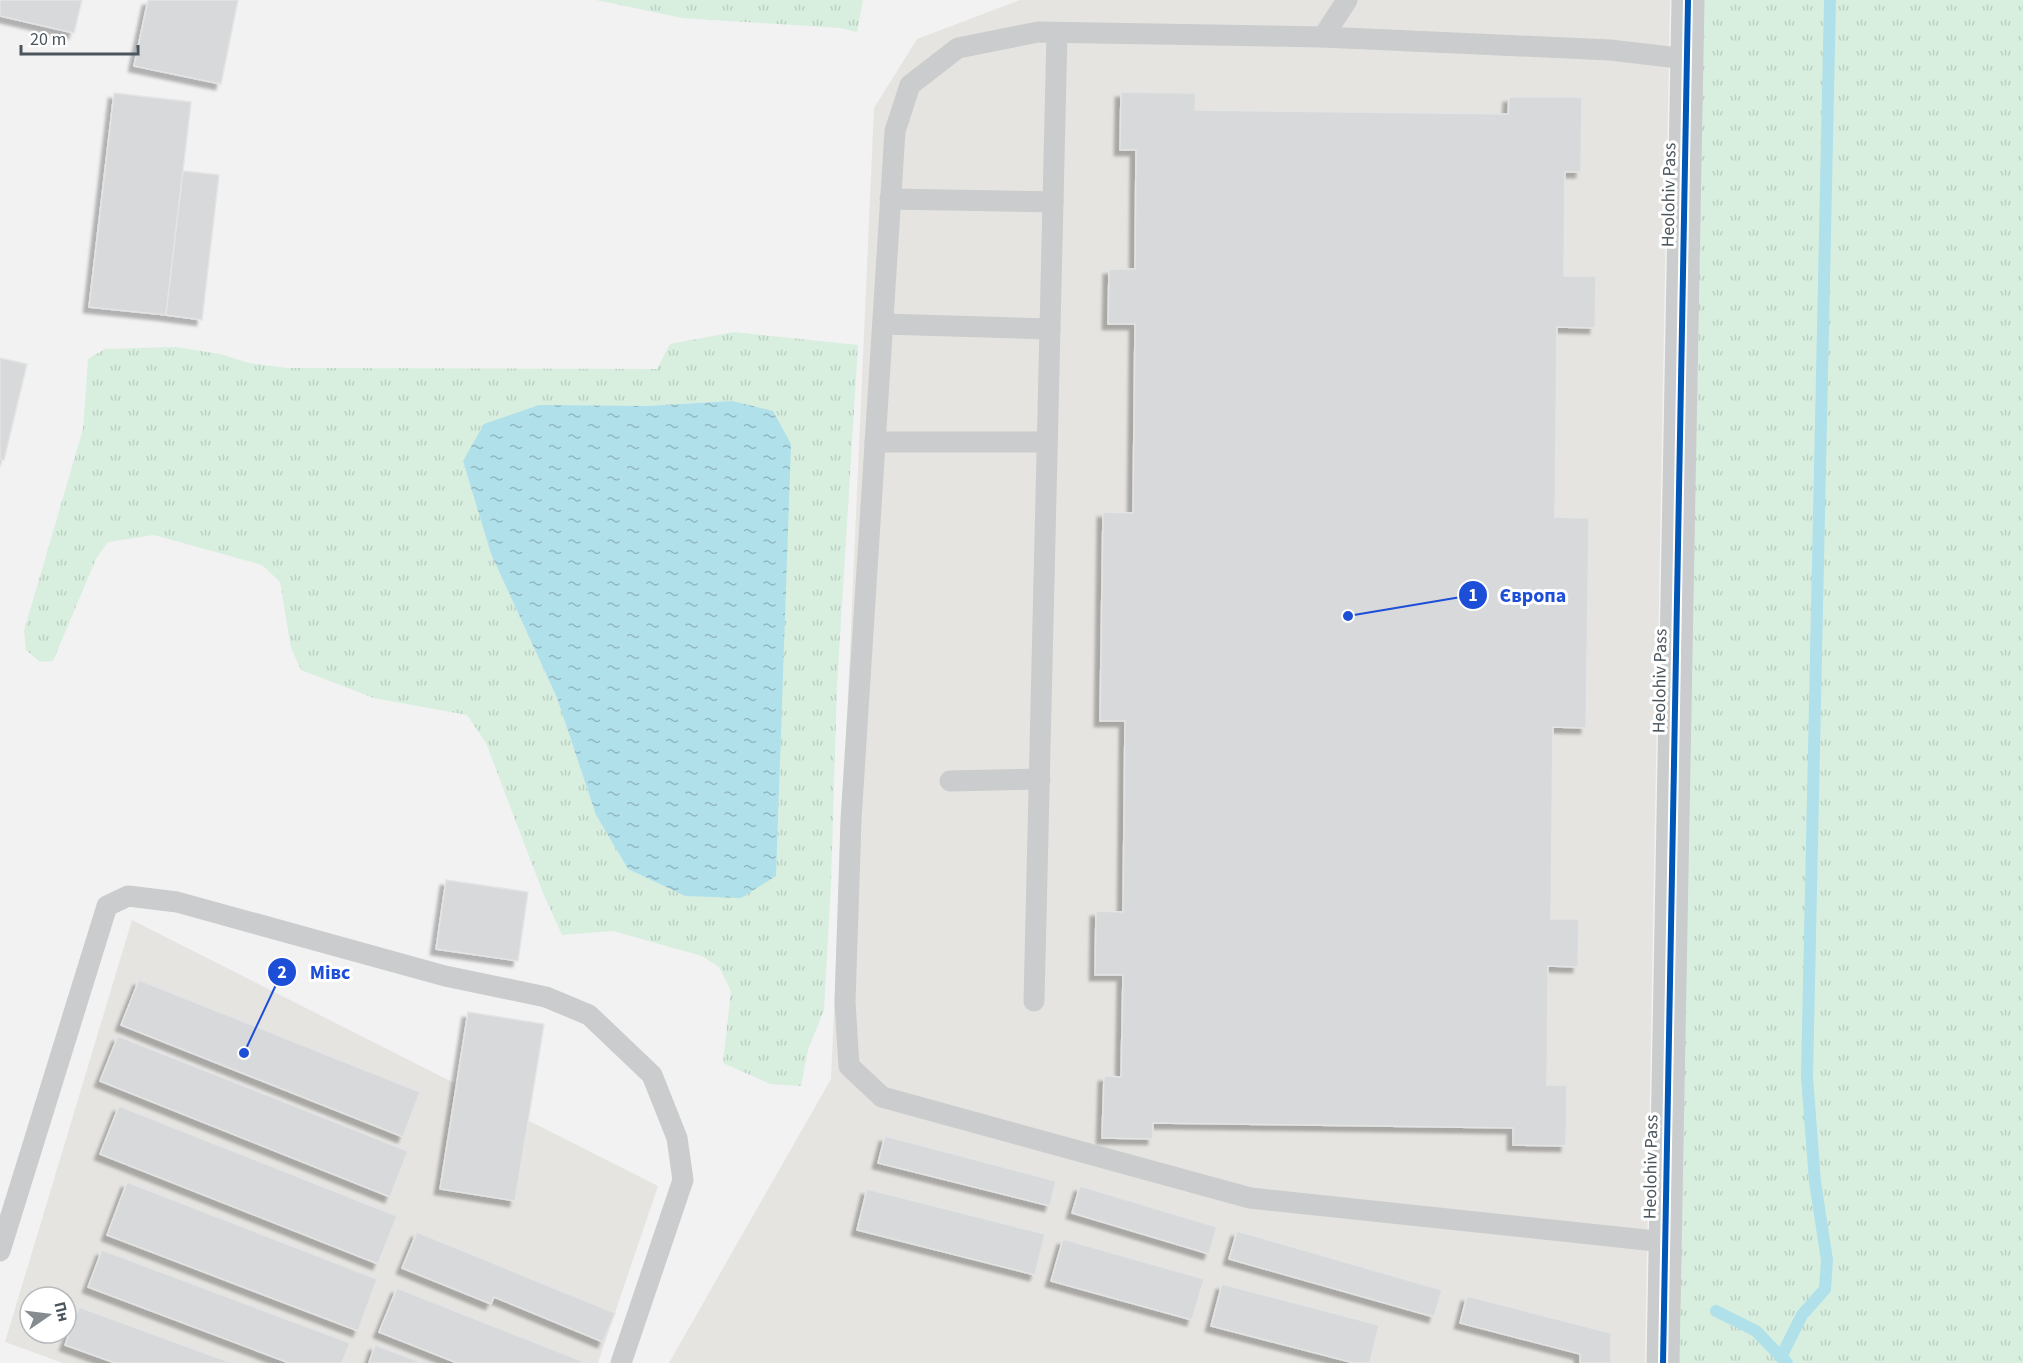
<svg xmlns="http://www.w3.org/2000/svg" width="2023" height="1363" font-family="'Source Sans 3',sans-serif">
  <style>
    .commercial { fill: #e6e4e0; fill-rule: evenodd }
    .grass { fill: url(#grass-tufts); fill-rule: evenodd }
    .water { fill: url(#water-ripples) }
    .lines { fill: none; stroke-linecap: round; stroke-linejoin: round }
    .stream { stroke: #b0e0ea; stroke-width: 12 }
    .building { fill: #d8d9da; stroke: #e3e4e5; stroke-width: 1.5; filter: url(#shadow) }
    .lane { stroke: #cacccd; stroke-width: 21 }
    .street { stroke: #cacccd; stroke-width: 33 }
    .cycleway-casing { stroke: #fff; stroke-width: 10 }
    .cycleway { stroke: #0057b8; stroke-width: 6 }
    .labels { text-anchor: middle; dominant-baseline: central; stroke-width: 6; stroke-linejoin: round; paint-order: stroke }
    .street-label { font-size: 18px; fill: #4a555d; stroke: #fff }
    .leader { fill: none; stroke: #1d4ed8; stroke-width: 2 }
    .callout-dot { fill: #1d4ed8; stroke: #fff; stroke-width: 2 }
    .mark-label { font-size: 18px; text-anchor: middle; font-weight: bold; fill: #fff }
    .callout-label { font-size: 20px; text-anchor: middle; font-weight: bold; fill: #1d4ed8; stroke: #fff; stroke-width: 6; stroke-linejoin: round; paint-order: stroke }
  </style>
  <defs>
    <pattern id="grass-tufts" width="24" height="20" patternUnits="userSpaceOnUse" patternTransform="scale(1.5)"><rect width="24" height="20" fill="#d8efe0"/><path d="M3 7l-1-3M5 7V3M7 7l1-3M15 17l-1-3M17 17v-4M19 17l1-3" fill="none" stroke="#bbcfc3"/></pattern>
    <pattern id="water-ripples" width="26" height="14" patternUnits="userSpaceOnUse" patternTransform="scale(1.5)"><rect width="26" height="14" fill="#b0e0ea"/><path d="M2 4q2-2 4 0t4 0M15 11q2-2 4 0t4 0" fill="none" stroke="#91b8c1"/></pattern>
    <filter id="shadow"><feDropShadow dx="-5.5" dy="5.5" stdDeviation="1.5" flood-color="#0004"/></filter>
  </defs>
  <rect width="100%" height="100%" fill="#f2f2f2"/>
  <g class="commercial">
    <path d="M 1020,0 L 1670,0 L 1645,1363 L 669,1363 L 831,1079 L 874,108 L 917,39 Z"/>
    <path d="M 132,920 L 658,1186 L 598,1363 L 63,1363 L 5,1342 ZM 30,1297 L 66,1297 L 66,1333 L 30,1333 Z"/>
  </g>
  <g class="grass">
    <path d="M 596,0 L 863,0 L 857,32 L 840,28 L 682,18 Z"/>
    <path d="M 1695,0 L 2023,0 L 2023,1363 L 1676,1363 Z"/>
    <path d="M 734,332 L 858,345 L 837,686 L 831,884 L 824,1010 L 808,1050 L 801,1086 L 770,1084 L 723,1063 L 731,991 L 719,967 L 702,956 L 613,931 L 562,935 L 543,893 L 486,743 L 467,715 L 374,698 L 301,670 L 291,648 L 280,582 L 262,565 L 154,535 L 108,542 L 96,559 L 53,661 L 40,662 L 26,650 L 24,631 L 83,429 L 88,359 L 105,349 L 175,347 L 220,354 L 249,363 L 288,368 L 657,369 L 670,344 ZM 732,401 L 685,896 L 628,869 L 596,815 L 557,698 L 491,554 L 463,461 L 645,406 Z"/>
  </g>
  <path class="water" d="M 732,401 L 773,411 L 791,444 L 776,876 L 741,898 L 685,896 L 628,869 L 596,815 L 557,698 L 491,554 L 463,461 L 484,424 L 539,405 L 645,406 Z"/>
  <g class="lines">
    <g class="stream">
      <path d="M 1716,1311 L 1756,1331 L 1787,1363"/>
      <path d="M 1781,1357 L 1802,1315 L 1825,1289 L 1827,1260 L 1815,1182 L 1807,1077 L 1830,0"/>
    </g>
  </g>
  <g class="building">
    <path d="M 0,0 L 82,0 L 74,33 L 0,16 Z"/>
    <path d="M 148,0 L 238,0 L 221,84 L 134,66 Z"/>
    <path d="M 1121,92 L 1196,93 L 1195,110 L 1508,114 L 1509,97 L 1582,97 L 1581,172 L 1565,172 L 1564,276 L 1596,276 L 1595,328 L 1557,327 L 1555,517 L 1589,518 L 1586,728 L 1553,727 L 1551,919 L 1579,919 L 1578,967 L 1548,966 L 1547,1085 L 1567,1085 L 1566,1146 L 1513,1145 L 1513,1128 L 1153,1123 L 1153,1139 L 1102,1138 L 1104,1076 L 1121,1077 L 1123,975 L 1095,975 L 1096,911 L 1123,912 L 1125,721 L 1100,721 L 1103,512 L 1133,513 L 1135,324 L 1108,324 L 1109,269 L 1135,269 L 1136,150 L 1120,150 Z"/>
    <path d="M 114,93 L 191,102 L 166,315 L 89,307 Z"/>
    <path d="M 183,171 L 219,175 L 202,320 L 166,315 Z"/>
    <path d="M 0,358 L 27,364 L 4,460 L 0,459 Z"/>
    <path d="M 446,880 L 528,892 L 518,961 L 436,949 Z"/>
    <path d="M 139,980 L 420,1092 L 403,1137 L 121,1025 Z"/>
    <path d="M 468,1012 L 544,1024 L 515,1201 L 440,1189 Z"/>
    <path d="M 118,1036 L 408,1151 L 390,1197 L 100,1081 Z"/>
    <path d="M 119,1106 L 397,1216 L 378,1264 L 100,1154 Z"/>
    <path d="M 885,1136 L 1056,1181 L 1050,1206 L 878,1163 Z"/>
    <path d="M 127,1182 L 377,1279 L 358,1331 L 107,1235 Z"/>
    <path d="M 1080,1186 L 1217,1227 L 1209,1254 L 1072,1213 Z"/>
    <path d="M 867,1189 L 1045,1234 L 1035,1275 L 857,1230 Z"/>
    <path d="M 1237,1231 L 1442,1290 L 1434,1317 L 1229,1259 Z"/>
    <path d="M 417,1232 L 615,1313 L 603,1342 L 494,1297 L 491,1304 L 402,1268 Z"/>
    <path d="M 1063,1239 L 1204,1279 L 1192,1320 L 1051,1281 Z"/>
    <path d="M 102,1250 L 350,1343 L 342,1363 L 289,1363 L 88,1287 Z"/>
    <path d="M 1222,1284 L 1379,1325 L 1370,1363 L 1354,1363 L 1211,1326 Z"/>
    <path d="M 397,1288 L 587,1363 L 457,1363 L 379,1332 Z"/>
    <path d="M 1467,1296 L 1611,1333 L 1611,1363 L 1580,1363 L 1580,1354 L 1460,1323 Z"/>
    <path d="M 79,1307 L 232,1363 L 115,1363 L 65,1345 Z"/>
    <path d="M 375,1345 L 423,1363 L 369,1363 Z"/>
  </g>
  <g class="lines">
    <g class="lane">
      <path d="M 1347,0 L 1323,37 L 1610,50 L 1687,59"/>
      <path d="M 1323,37 L 1038,32 L 958,48 L 910,85 L 895,131 L 851,820 L 845,1002 L 849,1066 L 882,1097 L 1250,1198 L 1665,1242"/>
      <path d="M 890,199 L 1053,202"/>
      <path d="M 883,324 L 1050,329"/>
      <path d="M 875,442 L 1047,442"/>
      <path d="M 950,781 L 1040,779"/>
      <path d="M 1034,1001 L 1057,33"/>
      <path d="M 0,1251 L 107,906 L 128,896 L 177,902 L 445,976 L 546,997 L 589,1015 L 652,1075 L 677,1138 L 683,1180 L 621,1363"/>
    </g>
    <path class="street" d="M 1663,1363 L 1688,0"/>
    <g class="cycleway-casing">
      <path id="cycleway" d="M 1663,1363 L 1688,0"/>
    </g>
    <use href="#cycleway" class="cycleway"/>
  </g>
  <g class="labels">
    <g class="street-label">
      <text transform="translate(1669 195) rotate(-89)">Heolohiv Pass</text>
      <text transform="translate(1660 681) rotate(-89)">Heolohiv Pass</text>
      <text transform="translate(1651 1167) rotate(-89)">Heolohiv Pass</text>
    </g>
  </g>
  <path class="leader" d="M1348 616L1473 595M244 1053L282 972"/>
  <g class="callout-dot">
    <circle cx="1348" cy="616" r="6"/>
    <circle cx="244" cy="1053" r="6"/>
    <circle cx="1473" cy="595" r="15"/>
    <circle cx="282" cy="972" r="15"/>
  </g>
  <g class="mark-label">
    <text x="1473" y="601">1</text>
    <text x="282" y="978">2</text>
  </g>
  <g class="callout-label">
    <text x="1533" y="602">Європа</text>
    <text x="330" y="979">Мівс</text>
  </g>
  <g transform="translate(48 1315) rotate(76)"><circle r="28" fill="#ffffff" stroke="#b7bbbe" stroke-width="1.5"/>
  <path d="M0-4.5L10 22L0 15L-10 22Z" fill="#858c91"/>
  <text y="-9" font-size="16" font-weight="bold" text-anchor="middle" fill="#4a555d">Пн</text>
  </g>
  <path d="M21 45v9h117v-9" fill="none" stroke="#4a555d" stroke-width="3"/>
  <text x="30" y="45" font-size="18" fill="#4a555d" stroke="#ffffff" stroke-width="4.5" paint-order="stroke">20 m</text>
</svg>
